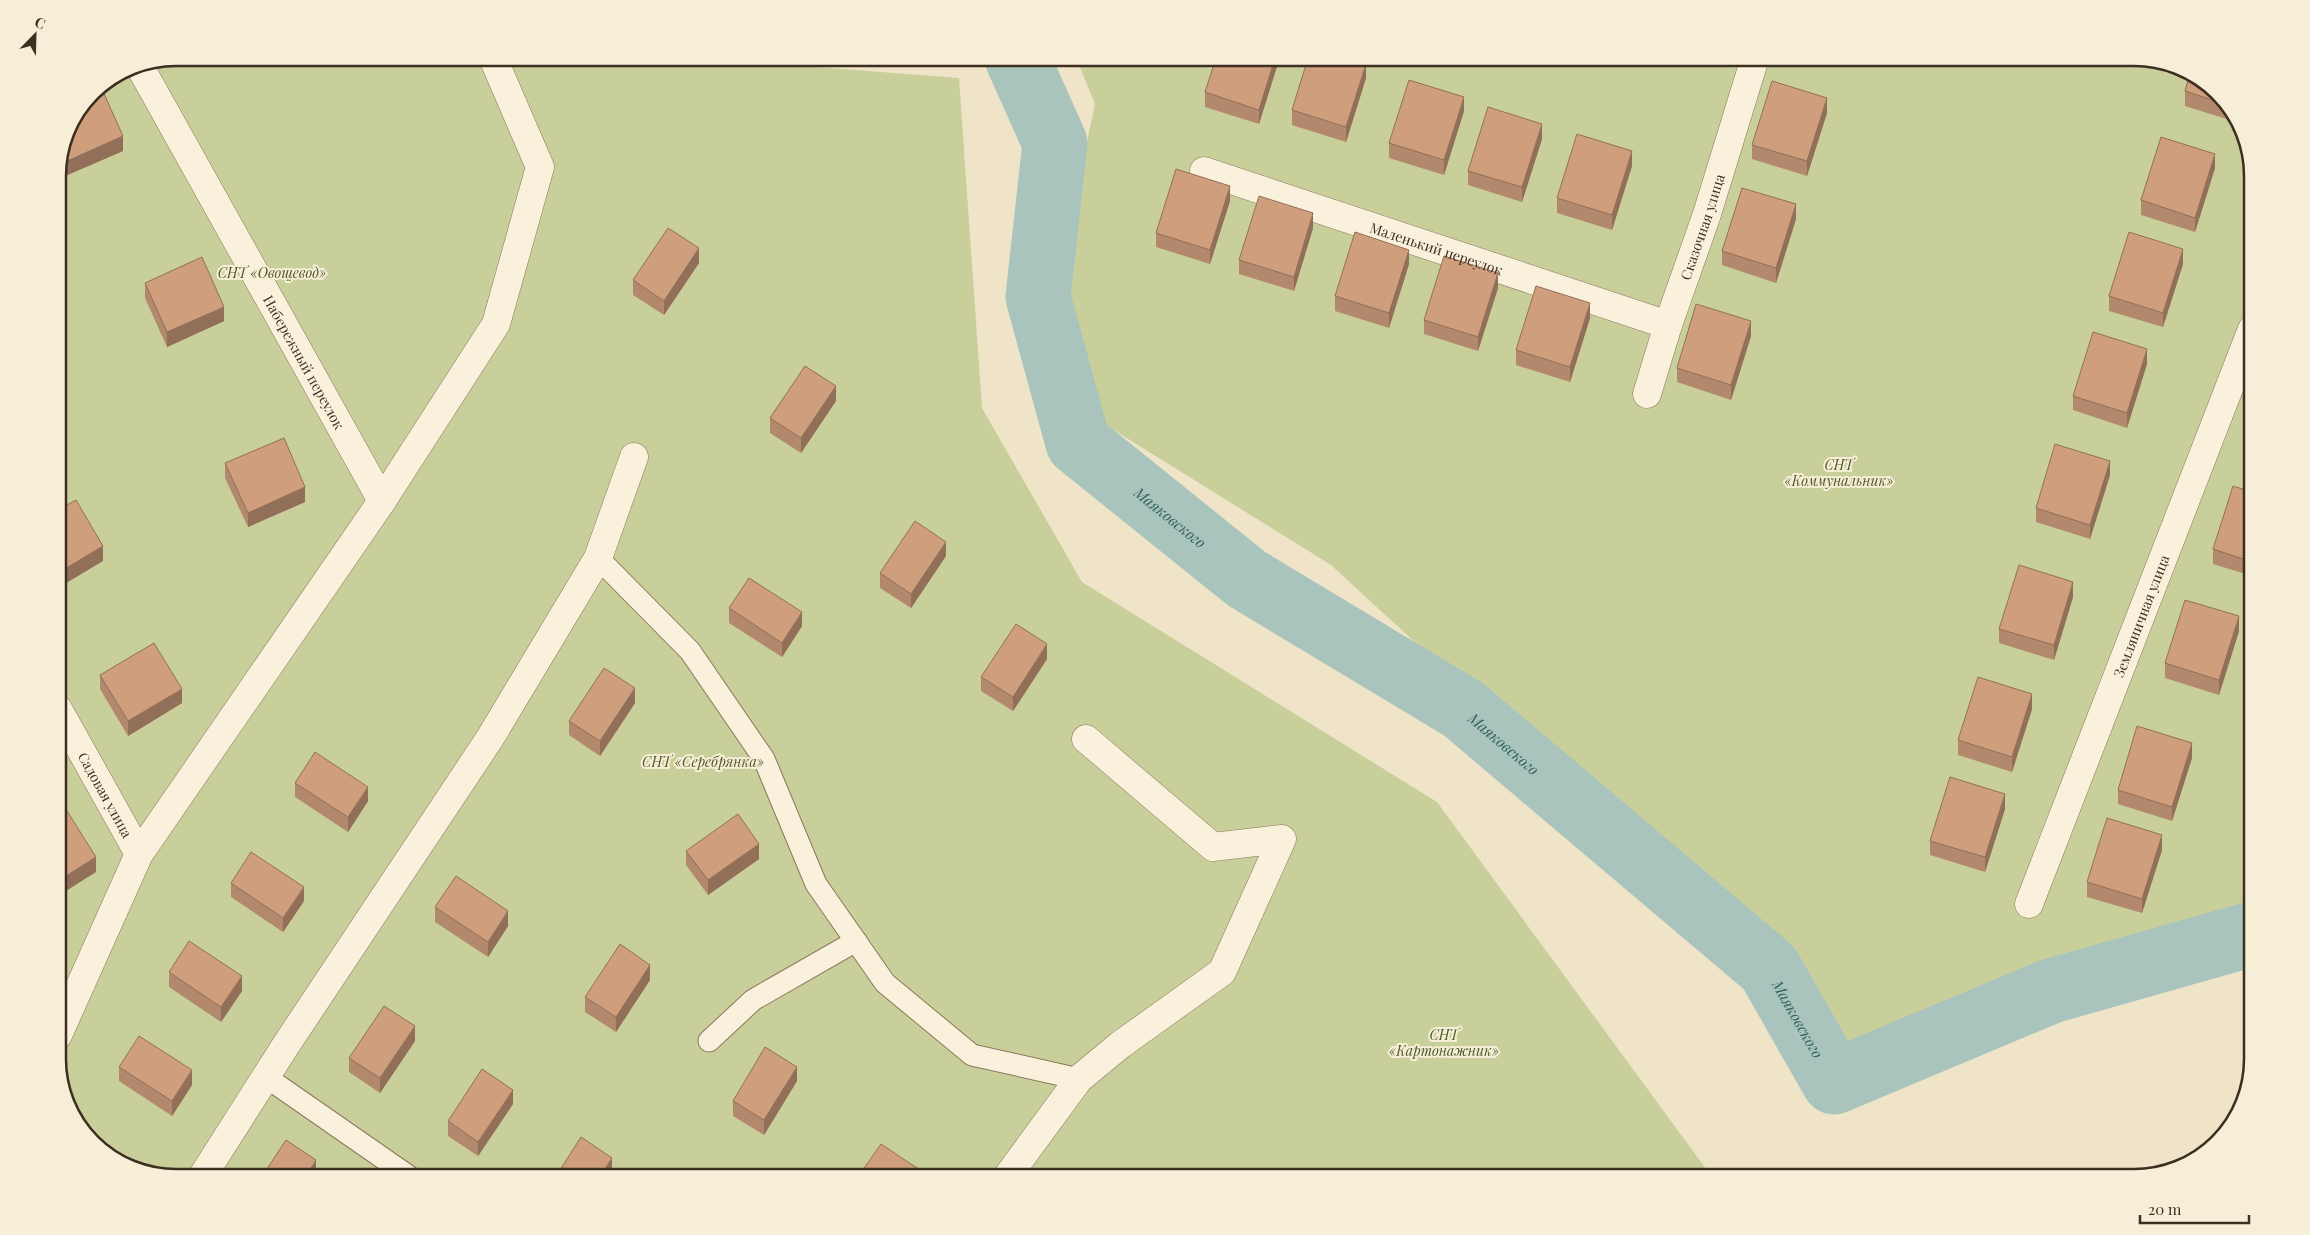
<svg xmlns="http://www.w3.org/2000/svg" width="2310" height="1235" font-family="'Playfair Display',serif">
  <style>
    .green { fill: #c9cf9b }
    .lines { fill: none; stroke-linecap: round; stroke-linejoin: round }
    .river { stroke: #a9c4bc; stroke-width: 65 }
    .lane-casing { stroke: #8d765c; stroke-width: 23 }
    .street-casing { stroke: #8d765c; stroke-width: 29 }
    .lane { stroke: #faf1dc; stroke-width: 21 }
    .street { stroke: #faf1dc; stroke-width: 28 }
    .wall { fill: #b2896c }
    .shaded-wall { fill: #916f58 }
    .building { fill: #cf9f7d; stroke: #916f58 }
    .labels { text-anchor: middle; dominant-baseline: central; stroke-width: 4; stroke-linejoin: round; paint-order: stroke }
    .street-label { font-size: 14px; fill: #3d2e20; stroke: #f7eed8 }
    .park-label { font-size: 14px; font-style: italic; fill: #4d5a26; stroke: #f7eed8 }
    .water-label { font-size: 15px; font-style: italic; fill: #2f5d5a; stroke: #f7eed8 }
    .rim { fill: none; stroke: #3d2e20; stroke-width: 2.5 }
  </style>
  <rect width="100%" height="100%" fill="#f0e4c8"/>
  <g class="green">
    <path d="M 177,58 L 702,58 L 959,78 L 982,408 L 1082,582 L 1437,802 L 1712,1177 L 177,1177 L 124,1165 L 77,1124 L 58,1067 L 58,169 L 67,131 L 93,92 L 131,66 Z"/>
    <path d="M 1076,58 L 2133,58 L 2186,70 L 2233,111 L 2252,169 L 2252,935 L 1834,1082 L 1761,961 L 1331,565 L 1096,419 L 1062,259 L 1095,104 Z"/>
  </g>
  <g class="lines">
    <path class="river" id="s1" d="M 1017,58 L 1055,143 L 1038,297 L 1078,443 L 1247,579 L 1463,709 L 1769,968 L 1834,1082 L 2051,991 L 2252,934"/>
    <g class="lane-casing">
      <g id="lane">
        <path d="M 598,558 L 690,651 L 764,759 L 816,884 L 885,983 L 972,1055 L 1079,1079"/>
        <path d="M 709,1041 L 753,1000 L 856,941"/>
        <path d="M 266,1077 L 410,1177"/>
      </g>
    </g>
    <g class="street-casing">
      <g id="street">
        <path id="s2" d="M 139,65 L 382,501"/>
        <path id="s3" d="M 1204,171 L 1668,325"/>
        <path id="s4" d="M 1647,394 L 1668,325 L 1707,214 L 1755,58"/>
        <path id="s5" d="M 58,709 L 139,854"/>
        <path id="s6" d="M 2029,904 L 2252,329"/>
        <path d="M 58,1035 L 139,854 L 382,501 L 496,324 L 540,167 L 493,58"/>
        <path d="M 202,1177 L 286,1045 L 490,738 L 598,558 L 634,457"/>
        <path d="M 1007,1177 L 1079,1079 L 1120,1045 L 1222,972 L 1282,839 L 1213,847 L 1086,739"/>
      </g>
    </g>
    <use href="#lane" class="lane"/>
    <use href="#street" class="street"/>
  </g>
  <g class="wall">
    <path d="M 1279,58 L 1279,60 L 1259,124 L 1205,107 L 1205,92 Z"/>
    <path d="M 2190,73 L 2233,111 L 2236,122 L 2185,106 L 2185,91 Z"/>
    <path d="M 1366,78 L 1346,142 L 1292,125 L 1292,110 Z"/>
    <path d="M 1464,111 L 1444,175 L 1389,158 L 1389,143 Z"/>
    <path d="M 1827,113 L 1807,176 L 1752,159 L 1752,145 Z"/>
    <path d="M 67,131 L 123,151 L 65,176 L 59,163 Z"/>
    <path d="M 1542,139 L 1522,202 L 1468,185 L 1468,171 Z"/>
    <path d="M 1632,166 L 1612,230 L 1557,213 L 1557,198 Z"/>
    <path d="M 2215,168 L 2195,232 L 2141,215 L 2141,200 Z"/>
    <path d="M 1230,201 L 1210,264 L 1156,247 L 1156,233 Z"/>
    <path d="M 1796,219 L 1776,283 L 1722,265 L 1722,251 Z"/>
    <path d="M 1313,228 L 1294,291 L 1239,274 L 1239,260 Z"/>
    <path d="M 699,263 L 664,315 L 633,295 L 633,280 Z"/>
    <path d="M 1409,264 L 1389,328 L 1335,311 L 1335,296 Z"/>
    <path d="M 2183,264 L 2163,327 L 2109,311 L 2109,296 Z"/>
    <path d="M 145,283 L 224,321 L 167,347 L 145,298 Z"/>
    <path d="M 1498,288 L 1478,351 L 1424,334 L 1424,320 Z"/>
    <path d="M 1590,318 L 1570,382 L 1516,365 L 1516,350 Z"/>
    <path d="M 1751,336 L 1731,400 L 1677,382 L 1677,368 Z"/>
    <path d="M 2147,364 L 2127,428 L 2073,410 L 2073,396 Z"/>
    <path d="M 836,401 L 801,453 L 770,433 L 770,418 Z"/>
    <path d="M 2252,423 L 2252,456 L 2247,455 L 2247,440 Z"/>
    <path d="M 225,463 L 305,502 L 248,527 L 225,478 Z"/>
    <path d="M 2110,475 L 2090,539 L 2036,522 L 2036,508 Z"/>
    <path d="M 2252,492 L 2252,576 L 2213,564 L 2213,549 Z"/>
    <path d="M 946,556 L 911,608 L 880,588 L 880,573 Z"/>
    <path d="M 2073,597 L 2054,660 L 1999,643 L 1999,629 Z"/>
    <path d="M 729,608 L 802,626 L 782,657 L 729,623 Z"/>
    <path d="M 2239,631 L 2219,695 L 2165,678 L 2165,663 Z"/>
    <path d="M 1047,659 L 1013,711 L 981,691 L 981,677 Z"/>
    <path d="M 100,675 L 182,703 L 128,736 L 100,689 Z"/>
    <path d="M 635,703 L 600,756 L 569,735 L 569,721 Z"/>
    <path d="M 2032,709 L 2012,772 L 1958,755 L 1958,740 Z"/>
    <path d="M 2192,758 L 2172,821 L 2118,804 L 2118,790 Z"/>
    <path d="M 295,783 L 368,801 L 348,832 L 295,797 Z"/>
    <path d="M 2005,809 L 1985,872 L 1930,855 L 1930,841 Z"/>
    <path d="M 2162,850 L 2142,913 L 2087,897 L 2087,882 Z"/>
    <path d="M 686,851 L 759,859 L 708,895 L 686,865 Z"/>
    <path d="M 231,883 L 304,901 L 283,932 L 231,897 Z"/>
    <path d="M 435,907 L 508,926 L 488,957 L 435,922 Z"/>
    <path d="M 169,972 L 242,991 L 221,1022 L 169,987 Z"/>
    <path d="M 650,980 L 616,1032 L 585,1012 L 585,997 Z"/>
    <path d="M 415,1041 L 380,1093 L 349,1072 L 349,1058 Z"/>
    <path d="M 119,1067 L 192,1085 L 172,1116 L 119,1081 Z"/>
    <path d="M 797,1081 L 764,1135 L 733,1116 L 733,1101 Z"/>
    <path d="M 513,1104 L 478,1156 L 448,1136 L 448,1121 Z"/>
  </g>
  <g class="shaded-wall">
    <path d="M 1275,58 L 1279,58 L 1279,60 L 1259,124 L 1259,110 Z"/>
    <path d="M 1366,64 L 1366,78 L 1346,142 L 1346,127 Z"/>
    <path d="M 1464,97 L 1464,111 L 1444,175 L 1444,160 Z"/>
    <path d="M 1827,98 L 1827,113 L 1807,176 L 1807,161 Z"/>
    <path d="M 1542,124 L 1542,139 L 1522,202 L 1522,187 Z"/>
    <path d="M 123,136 L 123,151 L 65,176 L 65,162 Z"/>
    <path d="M 1632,151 L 1632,166 L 1612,230 L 1612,215 Z"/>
    <path d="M 2215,154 L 2215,168 L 2195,232 L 2195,218 Z"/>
    <path d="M 1230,186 L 1230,201 L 1210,264 L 1210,250 Z"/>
    <path d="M 1796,204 L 1796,219 L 1776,283 L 1776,268 Z"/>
    <path d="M 1313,213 L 1313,228 L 1294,291 L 1294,277 Z"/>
    <path d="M 699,248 L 699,263 L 664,315 L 664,301 Z"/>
    <path d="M 2183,249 L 2183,264 L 2163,327 L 2163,313 Z"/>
    <path d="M 1409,250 L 1409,264 L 1389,328 L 1389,313 Z"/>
    <path d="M 1498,273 L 1498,288 L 1478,351 L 1478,337 Z"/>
    <path d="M 1590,303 L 1590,318 L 1570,382 L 1570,367 Z"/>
    <path d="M 224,307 L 224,321 L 167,347 L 167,332 Z"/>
    <path d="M 1751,321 L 1751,336 L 1731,400 L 1731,385 Z"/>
    <path d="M 2147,349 L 2147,364 L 2127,428 L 2127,413 Z"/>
    <path d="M 836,386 L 836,401 L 801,453 L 801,438 Z"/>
    <path d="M 2110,461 L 2110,475 L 2090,539 L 2090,525 Z"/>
    <path d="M 305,487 L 305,502 L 248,527 L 248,513 Z"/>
    <path d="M 946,542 L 946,556 L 911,608 L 911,594 Z"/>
    <path d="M 103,546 L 103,561 L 58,588 L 58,573 Z"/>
    <path d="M 2073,582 L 2073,597 L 2054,660 L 2054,645 Z"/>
    <path d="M 802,612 L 802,626 L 782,657 L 782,643 Z"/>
    <path d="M 2239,616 L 2239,631 L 2219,695 L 2219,680 Z"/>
    <path d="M 1047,644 L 1047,659 L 1013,711 L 1013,697 Z"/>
    <path d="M 635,688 L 635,703 L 600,756 L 600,741 Z"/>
    <path d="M 182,689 L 182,703 L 128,736 L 128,721 Z"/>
    <path d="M 2032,694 L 2032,709 L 2012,772 L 2012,757 Z"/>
    <path d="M 2192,743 L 2192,758 L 2172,821 L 2172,807 Z"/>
    <path d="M 368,787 L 368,801 L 348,832 L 348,817 Z"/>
    <path d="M 2005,794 L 2005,809 L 1985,872 L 1985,857 Z"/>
    <path d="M 2162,835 L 2162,850 L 2142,913 L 2142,899 Z"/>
    <path d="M 759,844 L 759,859 L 708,895 L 708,880 Z"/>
    <path d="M 96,857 L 96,872 L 58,896 L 58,881 Z"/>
    <path d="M 304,887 L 304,901 L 283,932 L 283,918 Z"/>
    <path d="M 508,911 L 508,926 L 488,957 L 488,942 Z"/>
    <path d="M 650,965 L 650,980 L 616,1032 L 616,1017 Z"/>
    <path d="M 242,976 L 242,991 L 221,1022 L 221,1007 Z"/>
    <path d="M 415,1026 L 415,1041 L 380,1093 L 380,1078 Z"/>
    <path d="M 797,1067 L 797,1081 L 764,1135 L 764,1120 Z"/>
    <path d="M 192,1070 L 192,1085 L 172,1116 L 172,1101 Z"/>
    <path d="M 513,1090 L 513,1104 L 478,1156 L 478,1142 Z"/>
    <path d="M 612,1158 L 612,1172 L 609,1178 L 599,1178 Z"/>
    <path d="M 316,1160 L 316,1174 L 314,1178 L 305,1178 Z"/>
  </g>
  <g class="building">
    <path d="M 1216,58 L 1275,58 L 1259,110 L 1205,92 Z"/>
    <path d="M 1308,58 L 1347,58 L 1366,64 L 1346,127 L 1292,110 Z"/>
    <path d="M 2190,73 L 2225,104 L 2185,91 Z"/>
    <path d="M 1409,80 L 1464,97 L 1444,160 L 1389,143 Z"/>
    <path d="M 1772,81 L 1827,98 L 1807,161 L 1752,145 Z"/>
    <path d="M 101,87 L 123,136 L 65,162 L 61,153 L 67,131 L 93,92 Z"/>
    <path d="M 1488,107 L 1542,124 L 1522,187 L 1468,171 Z"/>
    <path d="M 1577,134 L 1632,151 L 1612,215 L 1557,198 Z"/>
    <path d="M 2161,137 L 2215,154 L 2195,218 L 2141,200 Z"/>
    <path d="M 1176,169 L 1230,186 L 1210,250 L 1156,233 Z"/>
    <path d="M 1742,188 L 1796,204 L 1776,268 L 1722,251 Z"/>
    <path d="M 1259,196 L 1313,213 L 1294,277 L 1239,260 Z"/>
    <path d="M 668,228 L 699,248 L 664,301 L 633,280 Z"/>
    <path d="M 1355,232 L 1409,250 L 1389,313 L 1335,296 Z"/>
    <path d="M 2129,232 L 2183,249 L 2163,313 L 2109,296 Z"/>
    <path d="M 1444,256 L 1498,273 L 1478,337 L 1424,320 Z"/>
    <path d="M 202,257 L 224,307 L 167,332 L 145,283 Z"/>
    <path d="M 1536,286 L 1590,303 L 1570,367 L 1516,350 Z"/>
    <path d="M 1696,304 L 1751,321 L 1731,385 L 1677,368 Z"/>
    <path d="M 2093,332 L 2147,349 L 2127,413 L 2073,396 Z"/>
    <path d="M 805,366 L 836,386 L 801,438 L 770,418 Z"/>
    <path d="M 2252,423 L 2252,442 L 2247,440 Z"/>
    <path d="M 284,438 L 305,487 L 248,513 L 225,463 Z"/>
    <path d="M 2055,444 L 2110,461 L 2090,525 L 2036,508 Z"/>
    <path d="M 2233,486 L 2252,492 L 2252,562 L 2213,549 Z"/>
    <path d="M 76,500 L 103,546 L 58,573 L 58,510 Z"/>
    <path d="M 915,521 L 946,542 L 911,594 L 880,573 Z"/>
    <path d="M 2019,565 L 2073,582 L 2054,645 L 1999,629 Z"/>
    <path d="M 749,578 L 802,612 L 782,643 L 729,608 Z"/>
    <path d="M 2185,600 L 2239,616 L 2219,680 L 2165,663 Z"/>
    <path d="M 1016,624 L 1047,644 L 1013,697 L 981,677 Z"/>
    <path d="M 154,643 L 182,689 L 128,721 L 100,675 Z"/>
    <path d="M 604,668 L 635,688 L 600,741 L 569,721 Z"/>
    <path d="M 1978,677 L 2032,694 L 2012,757 L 1958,740 Z"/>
    <path d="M 2137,726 L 2192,743 L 2172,807 L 2118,790 Z"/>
    <path d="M 315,752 L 368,787 L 348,817 L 295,783 Z"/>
    <path d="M 1950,777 L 2005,794 L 1985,857 L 1930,841 Z"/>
    <path d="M 67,811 L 96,857 L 58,881 L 58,817 Z"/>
    <path d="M 738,814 L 759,844 L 708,880 L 686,851 Z"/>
    <path d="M 2107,818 L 2162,835 L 2142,899 L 2087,882 Z"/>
    <path d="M 251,852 L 304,887 L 283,918 L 231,883 Z"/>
    <path d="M 456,876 L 508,911 L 488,942 L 435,907 Z"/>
    <path d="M 189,941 L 242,976 L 221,1007 L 169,972 Z"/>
    <path d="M 620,944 L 650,965 L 616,1017 L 585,997 Z"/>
    <path d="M 384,1006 L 415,1026 L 380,1078 L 349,1058 Z"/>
    <path d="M 139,1036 L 192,1070 L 172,1101 L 119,1067 Z"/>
    <path d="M 765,1047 L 797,1067 L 764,1120 L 733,1101 Z"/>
    <path d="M 482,1069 L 513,1090 L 478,1142 L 448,1121 Z"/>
    <path d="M 581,1137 L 612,1158 L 599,1178 L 555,1178 Z"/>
    <path d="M 286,1140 L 316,1160 L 305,1178 L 261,1178 Z"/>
    <path d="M 881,1144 L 932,1178 L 865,1178 L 860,1174 Z"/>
  </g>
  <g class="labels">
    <g class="street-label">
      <text stroke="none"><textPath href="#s4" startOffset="176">Сказочная улица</textPath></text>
      <text stroke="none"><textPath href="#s3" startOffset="245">Маленький переулок</textPath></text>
      <text stroke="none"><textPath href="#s2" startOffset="340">Набережный переулок</textPath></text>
      <text stroke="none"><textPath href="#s6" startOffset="309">Земляничная улица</textPath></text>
      <text stroke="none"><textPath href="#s5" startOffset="98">Садовая улица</textPath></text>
    </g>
    <g class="park-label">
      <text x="272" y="272">СНТ «Овощевод»</text>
      <text x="1839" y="464">СНТ<tspan x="1839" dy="16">«Коммунальник»</tspan></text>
      <text x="703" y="761">СНТ «Серебрянка»</text>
      <text x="1444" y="1034">СНТ<tspan x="1444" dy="16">«Картонажник»</tspan></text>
    </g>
    <g class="water-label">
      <text stroke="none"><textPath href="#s1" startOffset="518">Маяковского</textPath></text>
      <text stroke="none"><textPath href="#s1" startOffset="922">Маяковского</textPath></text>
      <text stroke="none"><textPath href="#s1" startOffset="1328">Маяковского</textPath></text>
    </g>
  </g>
  <path d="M0 0H2310V1235H0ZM176 66H2134A110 110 0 0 1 2244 176V1059A110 110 0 0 1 2134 1169H176A110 110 0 0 1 66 1059V176A110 110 0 0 1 176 66Z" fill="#f7eed8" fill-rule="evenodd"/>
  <path class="rim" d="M176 66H2134A110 110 0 0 1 2244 176V1059A110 110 0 0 1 2134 1169H176A110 110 0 0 1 66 1059V176A110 110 0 0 1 176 66Z"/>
  <g transform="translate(35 35) rotate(23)" stroke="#f7eed8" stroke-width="4" paint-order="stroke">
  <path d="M0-4L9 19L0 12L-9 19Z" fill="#3d2e20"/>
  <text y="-8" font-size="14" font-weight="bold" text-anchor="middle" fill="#3d2e20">С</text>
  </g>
  <path d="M2140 1215v8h109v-8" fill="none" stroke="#3d2e20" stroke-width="2.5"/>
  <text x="2148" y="1215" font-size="15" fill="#3d2e20" stroke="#f7eed8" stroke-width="4" paint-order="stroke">20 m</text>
</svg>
